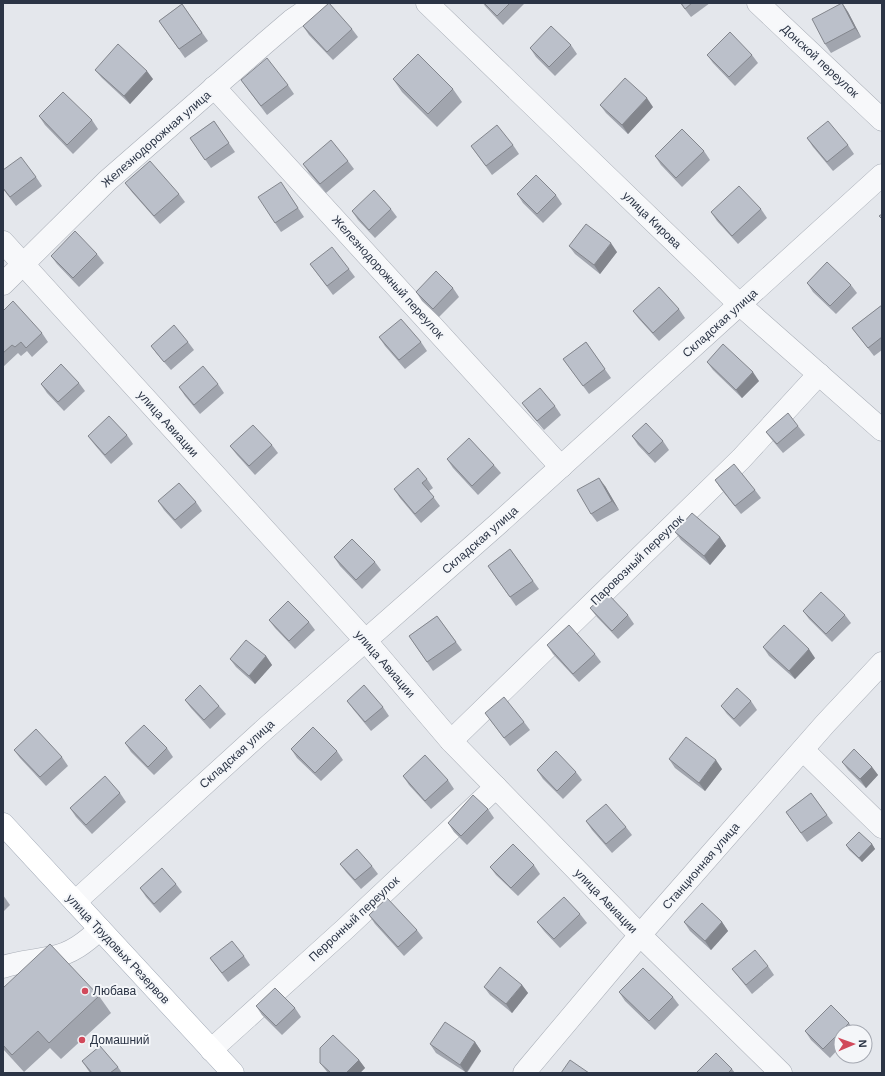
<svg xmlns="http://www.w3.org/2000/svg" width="885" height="1076" font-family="Arial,sans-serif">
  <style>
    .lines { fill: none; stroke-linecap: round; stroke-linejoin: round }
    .minor-casing { stroke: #a9aeb7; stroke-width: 23 }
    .major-casing { stroke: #a3abb8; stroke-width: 23 }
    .minor { stroke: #f7f8fa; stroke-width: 22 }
    .major { stroke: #fff; stroke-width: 22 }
    .wall { fill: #a1a5ae }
    .shaded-wall { fill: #83868d }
    .building { fill: #bbc0ca; stroke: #83868d }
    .poi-dot { fill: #d1495b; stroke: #f4f6f9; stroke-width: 1.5 }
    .labels { text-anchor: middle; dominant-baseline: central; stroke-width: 4; stroke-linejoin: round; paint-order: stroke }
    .street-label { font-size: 12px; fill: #2b3445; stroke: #f4f6f9 }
    .poi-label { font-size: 12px; fill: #2b3445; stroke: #f4f6f9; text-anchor: start }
  </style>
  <rect width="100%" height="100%" fill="#e4e7ec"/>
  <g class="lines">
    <g class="minor-casing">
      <g id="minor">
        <path d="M 427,3 L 737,302 L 882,430"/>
        <path d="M 758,3 L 882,120"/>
        <path d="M 214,87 L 561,467"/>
        <path d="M 3,242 L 365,640 L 451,741 L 640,935 L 781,1073"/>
        <path d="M 3,284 L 107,181 L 264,44 L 292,20 L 317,3"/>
        <path d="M 451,741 L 741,459 L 819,374"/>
        <path d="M 803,750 L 882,827"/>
        <path d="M 75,902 L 266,728 L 499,523 L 882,175"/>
        <path d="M 3,967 C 19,961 36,961 52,957 C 71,954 86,942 100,929"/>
        <path d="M 211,1050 L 345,929 L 496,787"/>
        <path d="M 524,1073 L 640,935 L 825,724 L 882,663"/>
      </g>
    </g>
    <g class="major-casing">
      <path id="major" d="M 3,824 L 233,1073"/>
    </g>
    <use href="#minor" class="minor"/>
    <use href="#major" class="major"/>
  </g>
  <g class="wall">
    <path d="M 483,3 L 525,3 L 503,25 L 485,6 Z"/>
    <path d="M 680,3 L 710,3 L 691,17 Z"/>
    <path d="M 842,3 L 848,12 L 861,37 L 831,53 L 825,44 Z"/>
    <path d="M 182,4 L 208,41 L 185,58 L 159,21 Z"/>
    <path d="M 303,26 L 352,29 L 358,37 L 333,60 L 309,35 Z"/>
    <path d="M 571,45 L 577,54 L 555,76 L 536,57 L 530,48 Z"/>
    <path d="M 707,55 L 752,55 L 758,63 L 735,86 L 713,63 Z"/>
    <path d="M 95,70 L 153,79 L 130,104 L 102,78 Z"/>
    <path d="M 393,79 L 453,89 L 462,102 L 437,127 L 402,92 Z"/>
    <path d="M 241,80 L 288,85 L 294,94 L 267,115 Z"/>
    <path d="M 600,105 L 653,107 L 628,134 L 606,113 Z"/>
    <path d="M 39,116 L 92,120 L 98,129 L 73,154 L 45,125 Z"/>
    <path d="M 214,121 L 235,152 L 211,168 L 190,138 Z"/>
    <path d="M 807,138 L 848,145 L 854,154 L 833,171 L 813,147 Z"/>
    <path d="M 513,145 L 519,154 L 492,175 L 471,146 Z"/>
    <path d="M 704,151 L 710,160 L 682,187 L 661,165 L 655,156 Z"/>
    <path d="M 348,161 L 354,169 L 326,193 L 309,173 L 303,164 Z"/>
    <path d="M 3,170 L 36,177 L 42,186 L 16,206 L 3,189 Z"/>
    <path d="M 125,183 L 179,194 L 185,202 L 160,224 L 131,191 Z"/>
    <path d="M 287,191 L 304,217 L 281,232 L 275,223 Z"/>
    <path d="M 517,194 L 556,195 L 562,204 L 543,223 L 523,203 Z"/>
    <path d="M 391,209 L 397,217 L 375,238 L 358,220 L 352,211 Z"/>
    <path d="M 761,209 L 767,218 L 738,244 L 717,221 L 711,212 Z"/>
    <path d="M 569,246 L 617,252 L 600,274 L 575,254 Z"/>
    <path d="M 97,254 L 104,263 L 79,287 L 57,264 L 51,256 Z"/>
    <path d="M 310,264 L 349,269 L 355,277 L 333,295 Z"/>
    <path d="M 807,283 L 851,285 L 857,293 L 836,314 L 813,292 Z"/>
    <path d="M 453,288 L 459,297 L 439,317 L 422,301 L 416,292 Z"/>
    <path d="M 882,305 L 882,350 L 874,356 L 852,328 Z"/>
    <path d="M 679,309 L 685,318 L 659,341 L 639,319 L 633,311 Z"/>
    <path d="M 3,311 L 42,333 L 48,342 L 32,357 L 27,351 L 21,356 L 18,353 L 3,367 Z"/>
    <path d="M 379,337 L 421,342 L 427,351 L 405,369 L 385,346 Z"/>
    <path d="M 188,342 L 194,350 L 171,370 L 157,354 L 151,346 Z"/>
    <path d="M 586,342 L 611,378 L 589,394 L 563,359 Z"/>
    <path d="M 707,362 L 759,381 L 742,398 L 713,370 Z"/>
    <path d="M 79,383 L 85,391 L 64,411 L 47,393 L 41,384 Z"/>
    <path d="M 218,384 L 224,393 L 200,414 L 185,396 L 179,387 Z"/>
    <path d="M 522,403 L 555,406 L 561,415 L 544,430 L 528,411 Z"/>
    <path d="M 798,426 L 805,435 L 783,453 L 772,440 L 766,432 Z"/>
    <path d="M 127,435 L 133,444 L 111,464 L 94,444 L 88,436 Z"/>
    <path d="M 632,436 L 663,441 L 669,450 L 655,463 L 638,445 Z"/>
    <path d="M 272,445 L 278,453 L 255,475 L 237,455 L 230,446 Z"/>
    <path d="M 447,459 L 494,465 L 501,473 L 478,495 L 453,468 Z"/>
    <path d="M 427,479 L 433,488 L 429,491 L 440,506 L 421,523 L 400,498 L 394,489 Z"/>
    <path d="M 715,480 L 755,490 L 761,498 L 741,514 L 721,489 Z"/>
    <path d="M 605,486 L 619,510 L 597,522 L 591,514 Z"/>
    <path d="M 158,501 L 196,502 L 202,511 L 181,529 L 164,510 Z"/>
    <path d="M 675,532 L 720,537 L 726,546 L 710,565 L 681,540 Z"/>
    <path d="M 510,549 L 539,589 L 516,606 L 488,566 Z"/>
    <path d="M 334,557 L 375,562 L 381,570 L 362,589 L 340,566 Z"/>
    <path d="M 590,608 L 628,615 L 634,624 L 618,639 L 597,617 Z"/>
    <path d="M 803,611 L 845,615 L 851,623 L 832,642 L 809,619 Z"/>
    <path d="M 437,616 L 462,650 L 433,671 L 409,636 Z"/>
    <path d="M 269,620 L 309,622 L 315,630 L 295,649 L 275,628 Z"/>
    <path d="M 547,645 L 595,654 L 601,662 L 579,682 L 553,654 Z"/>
    <path d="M 763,647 L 815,658 L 795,679 L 769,656 Z"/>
    <path d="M 266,656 L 272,665 L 255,684 L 236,667 L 230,659 Z"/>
    <path d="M 185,700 L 219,706 L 226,714 L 210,729 L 191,708 Z"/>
    <path d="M 347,701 L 383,707 L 389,716 L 371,731 L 353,709 Z"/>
    <path d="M 751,701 L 757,710 L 740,727 L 727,714 L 721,706 Z"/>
    <path d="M 485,713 L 524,722 L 530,730 L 510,746 Z"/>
    <path d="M 125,743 L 167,748 L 173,757 L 154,775 L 131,752 Z"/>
    <path d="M 291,749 L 337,751 L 343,760 L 321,781 L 297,758 Z"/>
    <path d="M 14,750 L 62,757 L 68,766 L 46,786 L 20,758 Z"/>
    <path d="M 669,759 L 722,769 L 705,791 L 675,768 Z"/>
    <path d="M 842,762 L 872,767 L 878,775 L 866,788 L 848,770 Z"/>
    <path d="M 537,770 L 576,772 L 582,780 L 563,799 L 543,779 Z"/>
    <path d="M 403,776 L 448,780 L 454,789 L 431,809 L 409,785 Z"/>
    <path d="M 120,793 L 126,802 L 92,834 L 76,817 L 70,808 Z"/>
    <path d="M 811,793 L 833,823 L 807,842 L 786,812 Z"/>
    <path d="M 488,809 L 494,818 L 467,845 L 454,832 L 448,823 Z"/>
    <path d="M 586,821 L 626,827 L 632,835 L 612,853 L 592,830 Z"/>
    <path d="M 872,844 L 875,849 L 862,862 L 849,850 L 846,845 Z"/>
    <path d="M 340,864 L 372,866 L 378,874 L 361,889 L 346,872 Z"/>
    <path d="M 534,865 L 540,874 L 518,896 L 496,875 L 490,867 Z"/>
    <path d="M 176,884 L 182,892 L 160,913 L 146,897 L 140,888 Z"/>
    <path d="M 3,895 L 10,905 L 3,912 Z"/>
    <path d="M 580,914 L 587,923 L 560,948 L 544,931 L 537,922 Z"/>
    <path d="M 369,915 L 417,930 L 423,938 L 404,956 L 375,924 Z"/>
    <path d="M 684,922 L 722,922 L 728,931 L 711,950 L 690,931 Z"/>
    <path d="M 244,956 L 250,965 L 228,982 L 210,958 Z"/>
    <path d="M 768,966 L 774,975 L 752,994 L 732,969 Z"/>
    <path d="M 522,985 L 528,993 L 512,1013 L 490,995 L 484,987 Z"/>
    <path d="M 3,988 L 99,996 L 111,1013 L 61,1059 L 50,1048 L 24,1072 L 3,1049 Z"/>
    <path d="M 619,992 L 673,997 L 679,1005 L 655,1030 L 625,1001 Z"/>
    <path d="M 256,1006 L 295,1008 L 301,1017 L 282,1035 L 262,1015 Z"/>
    <path d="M 849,1023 L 855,1032 L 841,1032 L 841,1046 L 830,1058 L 811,1040 L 805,1031 Z"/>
    <path d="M 475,1042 L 481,1051 L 467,1073 L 436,1053 L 430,1044 Z"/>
    <path d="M 359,1060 L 365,1068 L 360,1073 L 328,1073 L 320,1063 Z"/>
    <path d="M 82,1061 L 118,1067 L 122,1073 L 90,1073 Z"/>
    <path d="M 732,1069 L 735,1073 L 697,1073 Z"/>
  </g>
  <g class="shaded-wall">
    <path d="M 842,3 L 848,12 L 861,37 L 855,28 Z"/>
    <path d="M 147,71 L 153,79 L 130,104 L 124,96 Z"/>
    <path d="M 647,98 L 653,107 L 628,134 L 622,125 Z"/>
    <path d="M 611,243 L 617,252 L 600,274 L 594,265 Z"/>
    <path d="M 753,372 L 759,381 L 742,398 L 736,390 Z"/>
    <path d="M 599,478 L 605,486 L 619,510 L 612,501 Z"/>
    <path d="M 720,537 L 726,546 L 710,565 L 704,556 Z"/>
    <path d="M 809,649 L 815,658 L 795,679 L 789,671 Z"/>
    <path d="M 266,656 L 272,665 L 255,684 L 249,676 Z"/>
    <path d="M 716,760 L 722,769 L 705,791 L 699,783 Z"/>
    <path d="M 872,767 L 878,775 L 866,788 L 860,779 Z"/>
    <path d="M 872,844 L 875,849 L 862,862 L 859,858 Z"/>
    <path d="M 722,922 L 728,931 L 711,950 L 705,941 Z"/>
    <path d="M 522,985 L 528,993 L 512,1013 L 506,1004 Z"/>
    <path d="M 475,1042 L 481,1051 L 466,1073 L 460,1065 Z"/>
    <path d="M 359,1060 L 365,1068 L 360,1073 L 346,1073 Z"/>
  </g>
  <g class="building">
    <path d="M 329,3 L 352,29 L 327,52 L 303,26 Z"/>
    <path d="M 484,3 L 510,3 L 497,16 Z"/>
    <path d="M 681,3 L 692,3 L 685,9 Z"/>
    <path d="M 842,3 L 855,28 L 825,44 L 812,19 Z"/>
    <path d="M 182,4 L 202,33 L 179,49 L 159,21 Z"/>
    <path d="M 551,26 L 571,45 L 549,67 L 530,48 Z"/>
    <path d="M 730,32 L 752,55 L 729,77 L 707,55 Z"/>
    <path d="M 118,44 L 147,71 L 124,96 L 95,70 Z"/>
    <path d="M 418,54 L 453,89 L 428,114 L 393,79 Z"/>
    <path d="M 267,58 L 288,85 L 261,106 L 241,80 Z"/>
    <path d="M 625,78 L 647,98 L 622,125 L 600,105 Z"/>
    <path d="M 63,92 L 92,120 L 67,145 L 39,116 Z"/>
    <path d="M 214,121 L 229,143 L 205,160 L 190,138 Z"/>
    <path d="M 828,121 L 848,145 L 827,162 L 807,138 Z"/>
    <path d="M 497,125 L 513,145 L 486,166 L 471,146 Z"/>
    <path d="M 682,129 L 704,151 L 676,178 L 655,156 Z"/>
    <path d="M 331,140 L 348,161 L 320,184 L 303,164 Z"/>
    <path d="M 21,157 L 36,177 L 10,197 L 3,188 L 3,170 Z"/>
    <path d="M 150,161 L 179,194 L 154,216 L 125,183 Z"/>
    <path d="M 536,175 L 556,195 L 537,214 L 517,194 Z"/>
    <path d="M 281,182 L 298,208 L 275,223 L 258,197 Z"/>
    <path d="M 739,186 L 761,209 L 732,236 L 711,212 Z"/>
    <path d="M 374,190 L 391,209 L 369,230 L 352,211 Z"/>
    <path d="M 882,214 L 882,219 L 879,216 Z"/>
    <path d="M 586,224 L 611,243 L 594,265 L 569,246 Z"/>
    <path d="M 75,231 L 97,254 L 73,278 L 51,256 Z"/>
    <path d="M 332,247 L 349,269 L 327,286 L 310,264 Z"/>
    <path d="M 827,262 L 851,285 L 830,306 L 807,283 Z"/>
    <path d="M 436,271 L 453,288 L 433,309 L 416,292 Z"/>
    <path d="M 659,287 L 679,309 L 653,333 L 633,311 Z"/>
    <path d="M 13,301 L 42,333 L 26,348 L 21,342 L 15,347 L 12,345 L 3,353 L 3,311 Z"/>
    <path d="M 882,305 L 882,337 L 868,348 L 852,328 Z"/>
    <path d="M 401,319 L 421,342 L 399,360 L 379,337 Z"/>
    <path d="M 174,325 L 188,342 L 164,362 L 151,346 Z"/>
    <path d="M 586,342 L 605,369 L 583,386 L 563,359 Z"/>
    <path d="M 723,344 L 753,372 L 736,390 L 707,362 Z"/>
    <path d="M 61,364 L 79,383 L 58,402 L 41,384 Z"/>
    <path d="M 203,366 L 218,384 L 194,405 L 179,387 Z"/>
    <path d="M 540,388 L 555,406 L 537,421 L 522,403 Z"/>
    <path d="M 788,413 L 798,426 L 777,444 L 766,432 Z"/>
    <path d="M 109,416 L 127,435 L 105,455 L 88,436 Z"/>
    <path d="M 646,423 L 663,441 L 649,454 L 632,436 Z"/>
    <path d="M 253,425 L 272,445 L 249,466 L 230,446 Z"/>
    <path d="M 469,438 L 494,465 L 472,486 L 447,459 Z"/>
    <path d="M 734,464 L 755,490 L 735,506 L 715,480 Z"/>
    <path d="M 418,468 L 427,479 L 422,483 L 434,497 L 415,514 L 394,489 Z"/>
    <path d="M 599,478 L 612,501 L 591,514 L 577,490 Z"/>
    <path d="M 179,483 L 196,502 L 175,520 L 158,501 Z"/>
    <path d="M 692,513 L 720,537 L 704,556 L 675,532 Z"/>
    <path d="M 352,539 L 375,562 L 356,580 L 334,557 Z"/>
    <path d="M 510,549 L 533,581 L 510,597 L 488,566 Z"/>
    <path d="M 821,592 L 845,615 L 826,634 L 803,611 Z"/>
    <path d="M 607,593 L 628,615 L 612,631 L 590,608 Z"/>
    <path d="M 288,601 L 309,622 L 289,641 L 269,620 Z"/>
    <path d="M 437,616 L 456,642 L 427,662 L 409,636 Z"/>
    <path d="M 569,625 L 595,654 L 573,674 L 547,645 Z"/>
    <path d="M 784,625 L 809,649 L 789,671 L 763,647 Z"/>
    <path d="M 246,640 L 266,656 L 249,676 L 230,659 Z"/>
    <path d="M 200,685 L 219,706 L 204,720 L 185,700 Z"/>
    <path d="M 364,685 L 383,707 L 365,722 L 347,701 Z"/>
    <path d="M 737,688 L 751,701 L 734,719 L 721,706 Z"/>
    <path d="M 504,697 L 524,722 L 504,738 L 485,713 Z"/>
    <path d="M 144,725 L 167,748 L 148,767 L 125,743 Z"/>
    <path d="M 313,727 L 337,751 L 315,773 L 291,749 Z"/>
    <path d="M 36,729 L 62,757 L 40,777 L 14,750 Z"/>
    <path d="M 686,737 L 716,760 L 699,783 L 669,759 Z"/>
    <path d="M 854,749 L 872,767 L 860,779 L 842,762 Z"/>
    <path d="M 556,751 L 576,772 L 557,791 L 537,770 Z"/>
    <path d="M 425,755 L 448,780 L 425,801 L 403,776 Z"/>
    <path d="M 105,776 L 120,793 L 86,825 L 70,808 Z"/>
    <path d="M 811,793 L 827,815 L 801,833 L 786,812 Z"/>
    <path d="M 473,795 L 488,809 L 461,836 L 448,823 Z"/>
    <path d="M 606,804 L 626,827 L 606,844 L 586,821 Z"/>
    <path d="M 859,832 L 872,844 L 859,858 L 846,845 Z"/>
    <path d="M 513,844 L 534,865 L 511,888 L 490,867 Z"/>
    <path d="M 357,849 L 372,866 L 355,880 L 340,864 Z"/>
    <path d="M 162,868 L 176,884 L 154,904 L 140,888 Z"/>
    <path d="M 564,897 L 580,914 L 554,939 L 537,922 Z"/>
    <path d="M 387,898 L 417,930 L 398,947 L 369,915 Z"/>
    <path d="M 702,903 L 722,922 L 705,941 L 684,922 Z"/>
    <path d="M 232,941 L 244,956 L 222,973 L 210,958 Z"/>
    <path d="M 50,944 L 99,996 L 49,1043 L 38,1031 L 12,1055 L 3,1045 L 3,988 Z"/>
    <path d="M 755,950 L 768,966 L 746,985 L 732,969 Z"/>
    <path d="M 500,967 L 522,985 L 506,1004 L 484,987 Z"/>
    <path d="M 643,968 L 673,997 L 649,1021 L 619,992 Z"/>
    <path d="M 275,988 L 295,1008 L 276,1026 L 256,1006 Z"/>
    <path d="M 831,1005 L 849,1023 L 823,1049 L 805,1031 Z"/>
    <path d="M 445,1022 L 475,1042 L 460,1065 L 430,1044 Z"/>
    <path d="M 333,1035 L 359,1060 L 346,1073 L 331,1073 L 320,1063 L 320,1048 Z"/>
    <path d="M 100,1046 L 118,1067 L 110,1073 L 92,1073 L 82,1061 Z"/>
    <path d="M 716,1053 L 732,1069 L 728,1073 L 697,1073 L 697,1072 Z"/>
    <path d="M 570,1060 L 589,1073 L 561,1073 Z"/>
  </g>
  <g class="poi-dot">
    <circle cx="85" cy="991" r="4"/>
    <circle cx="82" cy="1040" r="4"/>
  </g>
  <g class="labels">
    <g class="street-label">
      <text transform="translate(820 61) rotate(43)">Донской переулок</text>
      <text transform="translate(156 139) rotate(-41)">Железнодорожная улица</text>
      <text transform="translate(652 220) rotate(44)">улица Кирова</text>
      <text transform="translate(388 277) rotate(48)">Железнодорожный переулок</text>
      <text transform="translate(720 323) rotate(-42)">Складская улица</text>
      <text transform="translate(168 424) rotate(48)">улица Авиации</text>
      <text transform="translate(480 540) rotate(-41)">Складская улица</text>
      <text transform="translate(637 560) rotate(-44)">Паровозный переулок</text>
      <text transform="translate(385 664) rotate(49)">улица Авиации</text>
      <text transform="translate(237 754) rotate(-42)">Складская улица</text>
      <text transform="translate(701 866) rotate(-49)">Станционная улица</text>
      <text transform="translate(606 901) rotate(46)">улица Авиации</text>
      <text transform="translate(354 919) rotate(-43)">Перронный переулок</text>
      <text transform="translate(118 949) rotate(47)">улица Трудовых Резервов</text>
    </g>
    <g class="poi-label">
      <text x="93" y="991">Любава</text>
      <text x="90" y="1040">Домашний</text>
    </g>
  </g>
  <rect width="885" height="1076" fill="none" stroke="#2b3445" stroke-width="8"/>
  <g transform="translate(853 1044) rotate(88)"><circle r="19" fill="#f4f6f9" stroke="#a4a8b1"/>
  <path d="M0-3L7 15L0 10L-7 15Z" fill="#d1495b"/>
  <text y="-6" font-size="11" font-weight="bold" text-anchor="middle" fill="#2b3445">N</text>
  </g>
</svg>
